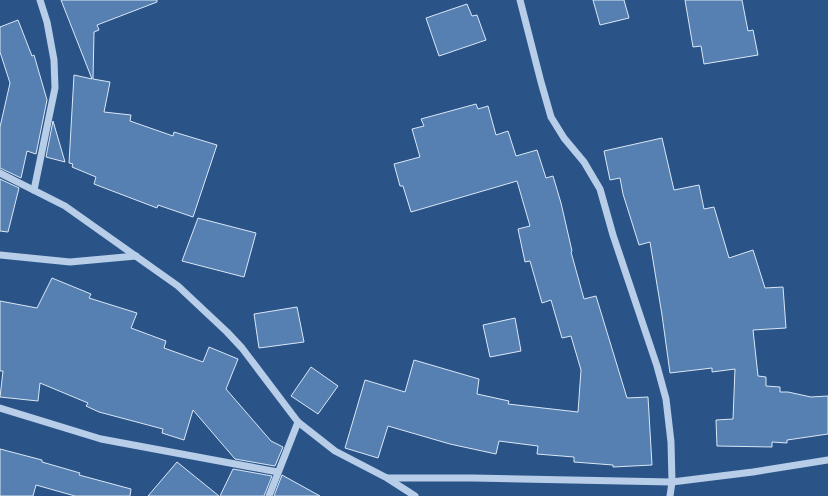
<svg xmlns="http://www.w3.org/2000/svg" width="828" height="496" font-family="'Work Sans',sans-serif">
  <style>
    .building { fill: #5680b1; stroke: #dae7f6 }
    .lines { fill: none; stroke-linecap: round; stroke-linejoin: round }
    .minor { stroke: #b7cde8; stroke-width: 7 }
  </style>
  <rect width="100%" height="100%" fill="#2a5488"/>
  <g class="building">
    <path d="M 61,0 L 157,0 L 157,2 L 97,25 L 99,30 L 94,32 L 93,79 L 110,82 L 104,112 L 131,115 L 130,121 L 173,136 L 174,132 L 217,145 L 193,217 L 158,205 L 157,208 L 94,184 L 96,177 L 72,167 L 73,164 L 69,163 L 74,75 L 92,79 Z"/>
    <path d="M 593,0 L 624,0 L 629,18 L 600,25 Z"/>
    <path d="M 685,0 L 742,0 L 748,31 L 753,30 L 758,55 L 704,64 L 701,46 L 693,47 Z"/>
    <path d="M 467,4 L 472,16 L 477,15 L 486,40 L 439,56 L 426,18 Z"/>
    <path d="M 18,20 L 32,56 L 34,55 L 47,100 L 36,154 L 27,151 L 21,178 L 0,168 L 0,127 L 10,83 L 0,52 L 0,27 Z"/>
    <path d="M 476,104 L 478,109 L 488,106 L 496,135 L 508,131 L 516,156 L 537,150 L 546,178 L 553,176 L 561,203 L 572,251 L 571,252 L 584,299 L 596,296 L 627,398 L 648,397 L 652,465 L 613,467 L 613,465 L 574,462 L 574,457 L 537,454 L 538,446 L 499,441 L 496,454 L 450,444 L 388,426 L 378,458 L 345,448 L 365,380 L 405,392 L 414,360 L 479,379 L 477,394 L 509,401 L 508,404 L 578,412 L 581,370 L 571,336 L 562,338 L 551,300 L 542,303 L 530,261 L 525,262 L 518,229 L 530,226 L 517,181 L 411,212 L 403,186 L 400,186 L 394,164 L 420,157 L 412,129 L 424,126 L 421,119 Z"/>
    <path d="M 53,121 L 65,162 L 46,157 Z"/>
    <path d="M 662,138 L 674,190 L 699,185 L 704,209 L 714,207 L 729,258 L 753,250 L 765,288 L 783,287 L 786,328 L 753,330 L 758,376 L 766,377 L 766,386 L 780,387 L 780,392 L 788,392 L 811,397 L 828,396 L 828,434 L 787,440 L 787,443 L 772,442 L 772,447 L 717,446 L 716,420 L 733,419 L 735,369 L 712,372 L 712,368 L 670,373 L 662,315 L 650,242 L 639,245 L 623,194 L 620,178 L 610,180 L 604,151 Z"/>
    <path d="M 0,179 L 19,188 L 8,232 L 0,231 Z"/>
    <path d="M 198,218 L 256,233 L 244,277 L 182,261 Z"/>
    <path d="M 52,278 L 91,294 L 89,298 L 137,313 L 131,328 L 166,341 L 164,348 L 203,362 L 209,347 L 238,359 L 226,389 L 271,441 L 283,447 L 275,466 L 235,459 L 193,410 L 184,440 L 162,433 L 163,429 L 99,412 L 86,406 L 88,403 L 40,383 L 38,401 L 0,397 L 3,371 L 0,371 L 0,301 L 37,308 Z"/>
    <path d="M 297,307 L 304,342 L 259,348 L 254,314 Z"/>
    <path d="M 515,318 L 521,351 L 490,357 L 483,325 Z"/>
    <path d="M 311,367 L 338,386 L 318,414 L 291,396 Z"/>
    <path d="M 0,449 L 42,460 L 42,462 L 80,473 L 79,475 L 131,489 L 130,496 L 75,496 L 36,485 L 33,496 L 0,496 Z"/>
    <path d="M 177,462 L 219,496 L 148,496 Z"/>
    <path d="M 233,469 L 272,476 L 264,496 L 220,496 Z"/>
    <path d="M 282,475 L 320,496 L 274,496 Z"/>
  </g>
  <g class="lines">
    <g class="minor">
      <path d="M 520,0 L 541,82 L 551,117 L 564,138 L 584,162 L 600,189 L 613,235 L 657,366 L 666,399 L 671,442 L 672,482 L 670,496"/>
      <path d="M 0,173 L 65,206 L 178,286 L 227,332 L 242,348 L 298,422 L 335,451 L 387,478 L 415,496"/>
      <path d="M 34,190 L 55,88 L 54,60 L 47,22 L 40,0"/>
      <path d="M 0,255 L 70,262 L 136,256"/>
      <path d="M 0,408 L 101,439 L 278,472"/>
      <path d="M 388,478 L 473,478 L 672,482 L 753,472 L 828,460"/>
      <path d="M 269,496 L 298,422"/>
    </g>
  </g>
</svg>
